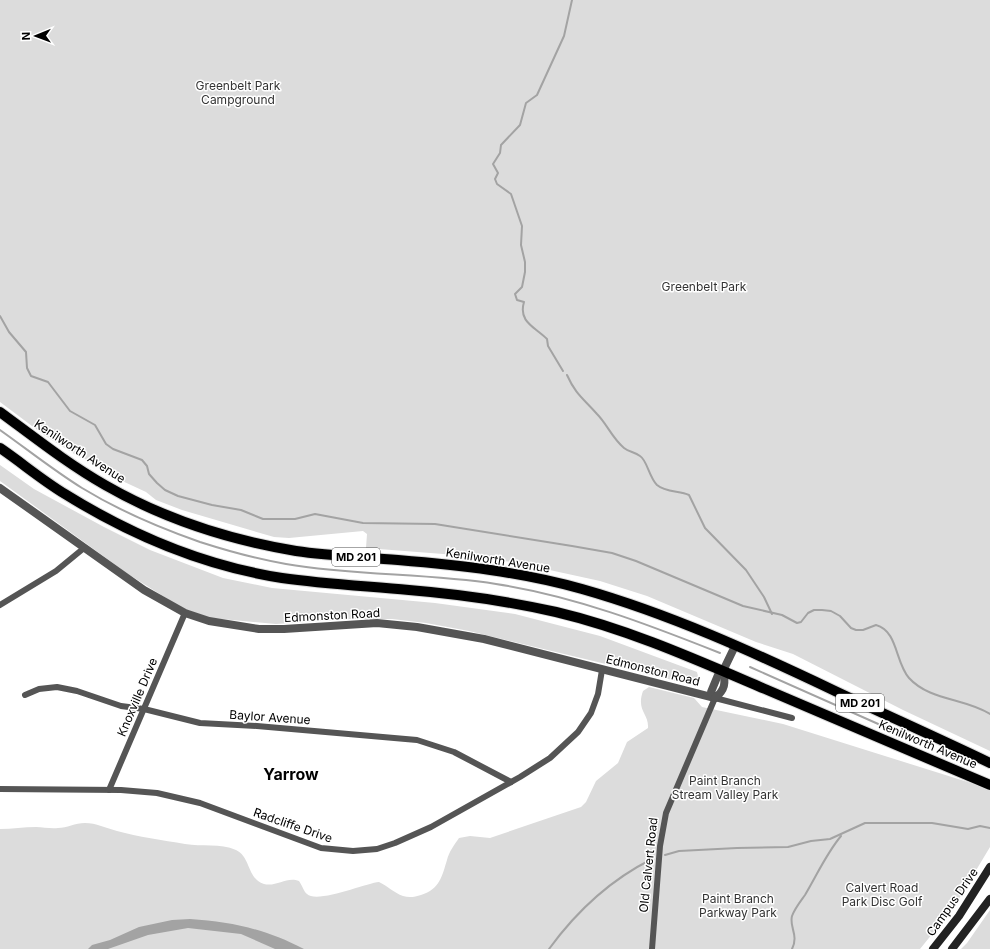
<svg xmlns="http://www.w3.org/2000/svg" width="990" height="949" font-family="Inter,sans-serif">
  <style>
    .green { fill: #dcdcdc }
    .water { fill: #a3a3a3 }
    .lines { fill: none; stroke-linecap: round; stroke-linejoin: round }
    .stream { stroke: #a3a3a3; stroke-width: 2 }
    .primary-casing { stroke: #dbdbdb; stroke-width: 12 }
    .minor { stroke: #555; stroke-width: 6 }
    .tertiary { stroke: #555; stroke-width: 8 }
    .secondary { stroke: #222; stroke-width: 8 }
    .primary { stroke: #000; stroke-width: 10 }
    .labels { text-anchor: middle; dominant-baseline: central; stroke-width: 3; stroke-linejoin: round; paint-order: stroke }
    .shield { fill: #fff; stroke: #4c4c4c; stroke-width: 1 }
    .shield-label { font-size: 11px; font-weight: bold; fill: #000 }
    .park-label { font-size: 12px; fill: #333; stroke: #fff }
    .street-label { font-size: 12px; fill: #000; stroke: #fff }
    .district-label { font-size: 16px; font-weight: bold; fill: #000; stroke: #fff }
  </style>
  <rect width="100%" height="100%" fill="#fff"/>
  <g class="green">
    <path d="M 0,0 L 990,0 L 990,751 L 903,710 L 793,654 L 756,642 L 647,596 L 600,581 L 513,562 L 456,555 L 366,548 L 367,534 L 363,531 L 289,538 L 274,537 L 182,510 L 156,500 L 146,492 L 118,479 L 101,465 L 79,457 L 44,435 L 0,402 Z"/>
    <path d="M 0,465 L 34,489 L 104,527 L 150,550 L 223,578 L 272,588 L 435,603 L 515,614 L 600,636 L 697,672 L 699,680 L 695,684 L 689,684 L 469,631 L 426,623 L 392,619 L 350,619 L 276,624 L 211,618 L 191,612 L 174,603 L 128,574 L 0,481 Z"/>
    <path d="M 649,687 L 694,698 L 702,707 L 783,724 L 990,789 L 990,847 L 954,907 L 920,949 L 0,949 L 0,829 C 12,829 24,827 36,827 C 43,827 51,829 58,828 C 67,828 75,823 85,823 C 96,823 106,828 117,831 C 138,837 163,840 185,844 C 202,847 220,843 236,850 C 251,857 247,879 264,884 C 277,887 287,876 299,881 C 302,885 304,892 307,894 C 317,904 366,883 379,882 C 388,886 394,893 403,896 C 409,898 415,897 421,895 C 440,889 442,876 447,860 C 449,852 454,845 459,838 L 470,836 L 490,838 L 581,807 L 586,802 L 596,781 L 618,763 L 627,742 L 648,728 C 649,713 636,711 643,691 Z"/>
    <path d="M 990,910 L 990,949 L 961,949 L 967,943 Z"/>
  </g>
  <path class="water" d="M 190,919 C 233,922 265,929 304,949 L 275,949 L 241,934 L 188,928 L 148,935 L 108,949 L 88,949 L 92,945 L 110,940 L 139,927 L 172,920 Z"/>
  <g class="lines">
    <g class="stream">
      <path d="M 0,316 L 9,332 L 26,352 L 27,368 L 31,376 L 48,382 L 70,411 L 95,425 L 106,444 L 113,449 L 142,460 L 147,466 L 149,474 L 157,483 L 165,490 L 178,496 L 212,505 L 241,510 L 263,519 L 295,519 L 315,514 L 363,523 L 435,524 L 572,546 L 612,553 L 636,561 L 743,606 L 782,615 L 797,623 L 801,622 L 808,613 L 814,610 L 822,610 L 831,611 L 840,616 L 851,628 L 856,630 L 863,630 L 876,625 C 898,631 895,662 909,678 C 930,701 965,698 990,714"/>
      <path d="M 563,371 L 548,346 L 547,339 C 535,327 518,322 524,302 L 517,300 L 515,294 L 522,287 L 525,272 L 525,262 L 521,245 L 522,226 L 511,194 L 497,184 L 495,179 L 498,173 L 493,164 L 500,153 L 501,145 L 520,125 L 526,103 L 537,95 L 564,36 L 572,0"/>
      <path d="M 567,375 C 576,395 583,398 597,414 C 607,424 612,438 624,448 C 629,452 635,452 640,456 C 647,460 649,477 657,485 C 665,492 679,491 689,495 L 705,528 L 746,570 L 764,597 L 772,614"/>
      <path d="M 0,430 C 27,449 53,470 82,488 C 118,510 160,528 200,542 C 228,551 257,559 286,564 C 355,576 427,573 496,584 C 574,596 647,624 720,653"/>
      <path d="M 750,667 L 894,731"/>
      <path d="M 665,855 L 679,851 L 737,848 L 788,847 L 811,841 L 830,839 L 865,823 L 932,823 L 968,829 L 980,826 L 990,828"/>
      <path d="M 549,949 C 576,912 610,880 652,859"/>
      <path d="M 792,949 C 799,935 789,927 792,916 C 795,908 800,902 805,895 C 817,875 826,854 841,836"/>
    </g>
    <g class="primary-casing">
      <g id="primary">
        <path d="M 0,412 C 34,437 68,464 105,485 C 164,519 230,540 296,551 C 330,556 364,557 398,560 C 459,565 522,572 582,589 C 670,614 753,652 835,691 C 886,715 938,738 990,763"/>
        <path d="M 0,448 C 22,463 42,480 65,494 C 131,535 205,566 282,578 C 324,584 366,586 409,590 C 458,594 507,601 556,612 C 628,629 697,660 765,689 C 840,721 915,753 990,785"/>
      </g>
    </g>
    <g class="minor">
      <path d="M 0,605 L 56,571 L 84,548"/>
      <path d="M 25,695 L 39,689 L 57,687 L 77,691 L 121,706 L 144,709 L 200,723 L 257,726 L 417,740 L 454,752 L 511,782"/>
      <path d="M 0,789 L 121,790 L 157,793 L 200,803 L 321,848 L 353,851 L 377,849 L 395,843 L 431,827 L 520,777 L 550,758 L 578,732 L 591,713 L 598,694 L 602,670"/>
      <path d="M 109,790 L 185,613"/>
      <path d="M 652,949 L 660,846 L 666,813 L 715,698 L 792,718"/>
    </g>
    <g class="tertiary">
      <path d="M 0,488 L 144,590 L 185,613 L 209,621 L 259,629 L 284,629 L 377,623 L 417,627 L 484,639 L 715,698"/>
      <path d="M 715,698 L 711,692 L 718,675 L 723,671 L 735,646"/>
      <path d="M 715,698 C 725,690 726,683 723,671"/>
    </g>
    <g class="secondary">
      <path d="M 933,949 L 959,916 L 990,867"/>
      <path d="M 952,949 L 990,899"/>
    </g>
    <use href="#primary" class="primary"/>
  </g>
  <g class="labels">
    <g class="shield">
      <rect x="332" y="548" width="48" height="18" rx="3"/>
      <rect x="836" y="694" width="48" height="18" rx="3"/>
    </g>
    <g class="shield-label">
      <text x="356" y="557">MD 201</text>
      <text x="860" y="703">MD 201</text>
    </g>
    <g class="park-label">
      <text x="238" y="85">Greenbelt Park<tspan x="238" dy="14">Campground</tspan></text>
      <text x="704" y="286">Greenbelt Park</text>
      <text x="725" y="780">Paint Branch<tspan x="725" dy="14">Stream Valley Park</tspan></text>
      <text x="882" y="887">Calvert Road<tspan x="882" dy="14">Park Disc Golf</tspan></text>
      <text x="738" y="898">Paint Branch<tspan x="738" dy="14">Parkway Park</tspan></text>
    </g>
    <g class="street-label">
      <text transform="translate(80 451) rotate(33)">Kenilworth Avenue</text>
      <text transform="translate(498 560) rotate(9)">Kenilworth Avenue</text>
      <text transform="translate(332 615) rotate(-3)">Edmonston Road</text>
      <text transform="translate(653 670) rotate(14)">Edmonston Road</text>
      <text transform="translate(137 697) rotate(-67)">Knoxville Drive</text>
      <text transform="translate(270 717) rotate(4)">Baylor Avenue</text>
      <text transform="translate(928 744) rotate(23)">Kenilworth Avenue</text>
      <text transform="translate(293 825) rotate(19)">Radcliffe Drive</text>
      <text transform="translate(648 865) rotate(-84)">Old Calvert Road</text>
      <text transform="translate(952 902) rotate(-55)">Campus Drive</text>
    </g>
    <g class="district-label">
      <text x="291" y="774">Yarrow</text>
    </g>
  </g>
  <g transform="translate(36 36) rotate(269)" stroke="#ffffff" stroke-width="3" paint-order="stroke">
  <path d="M0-3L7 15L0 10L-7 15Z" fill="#000000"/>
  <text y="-6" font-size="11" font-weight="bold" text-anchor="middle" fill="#000000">N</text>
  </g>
</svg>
